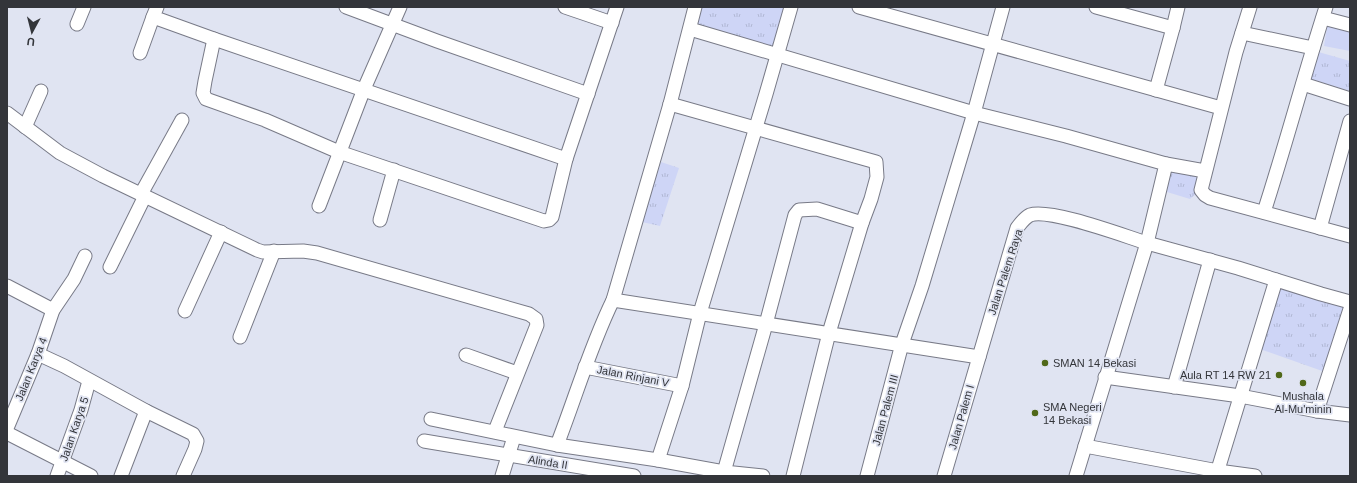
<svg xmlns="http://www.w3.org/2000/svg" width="1357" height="483" font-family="Arial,sans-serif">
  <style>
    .grass { fill: #ced5f6 }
    .park { fill: url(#park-tufts) }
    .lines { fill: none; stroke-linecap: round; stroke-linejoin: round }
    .minor-casing { stroke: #787a87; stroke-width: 15 }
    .minor { stroke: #fff; stroke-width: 13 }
    .poi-dot { fill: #506819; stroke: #e0e4f2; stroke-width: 1.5 }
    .labels { text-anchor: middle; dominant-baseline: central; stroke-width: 3.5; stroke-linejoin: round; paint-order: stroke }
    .street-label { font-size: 11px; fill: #33353a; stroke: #e0e4f2 }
    .poi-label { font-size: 11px; fill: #33353a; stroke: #e0e4f2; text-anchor: start }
  </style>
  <defs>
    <pattern id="park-tufts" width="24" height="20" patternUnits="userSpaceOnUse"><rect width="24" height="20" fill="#ced5f6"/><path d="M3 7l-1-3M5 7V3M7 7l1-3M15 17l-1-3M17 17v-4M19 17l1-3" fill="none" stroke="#b1b7d4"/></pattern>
  </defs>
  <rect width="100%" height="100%" fill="#e0e4f2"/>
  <path class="grass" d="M 1328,21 L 1350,28 L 1350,51 L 1324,46 Z"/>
  <g class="park">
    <path d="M 698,7 L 789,7 L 776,52 L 693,29 Z"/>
    <path d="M 1315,51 L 1350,61 L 1350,91 L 1311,79 Z"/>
    <path d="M 661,162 L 679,168 L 660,226 L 642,222 Z"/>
    <path d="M 1170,170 L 1201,175 L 1198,192 L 1190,199 L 1167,192 Z"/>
    <path d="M 1279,283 L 1348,304 L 1325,372 L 1257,348 Z"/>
  </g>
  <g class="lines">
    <g class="minor-casing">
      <g id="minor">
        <path d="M 157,7 L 153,17 L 214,39 L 566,159"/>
        <path d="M 346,7 L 437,41 L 588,94"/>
        <path d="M 565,7 L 612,23"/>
        <path d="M 859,7 L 1221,108"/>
        <path d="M 1096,7 L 1173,28"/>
        <path d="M 1250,7 L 1236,52 L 1201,190 L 1205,195 L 1210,198 L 1350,236"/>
        <path d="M 1323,18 L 1350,25"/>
        <path d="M 77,24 L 84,7"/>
        <path d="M 690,29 L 974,113 L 1066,136 L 1166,164 L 1147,243 L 1238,268 L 1321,294 L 1350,302"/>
        <path d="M 1242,33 L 1313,48"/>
        <path d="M 214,39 L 205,81 L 203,93 L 206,99 L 265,120 L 339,152 L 544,221 L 549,220 L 552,217 L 566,159 L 617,7"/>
        <path d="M 140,53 L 153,17"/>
        <path d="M 1303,84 L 1350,99"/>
        <path d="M 1156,90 L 1173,28 L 1178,7"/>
        <path d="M 670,104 L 876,162 L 877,177 L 871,199 L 862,223 L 829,333 L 793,476"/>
        <path d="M 7,113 L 60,153 L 103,176 L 257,250 L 263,252 L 303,251 L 317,253 L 529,314 L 536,319 L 537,325 L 495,431"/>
        <path d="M 25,127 L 41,91"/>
        <path d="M 1166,164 L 1205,171"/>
        <path d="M 141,194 L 182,120"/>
        <path d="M 319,206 L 364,89 L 400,7"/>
        <path d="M 1264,212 C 1286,144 1304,75 1326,7"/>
        <path d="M 380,220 L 394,170"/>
        <path d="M 1320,228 L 1350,121"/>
        <path d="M 110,267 L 145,196"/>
        <path d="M 7,286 L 53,310"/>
        <path d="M 613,300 L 979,357"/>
        <path d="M 185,311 L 221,232"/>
        <path d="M 240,337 L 274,251"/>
        <path d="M 38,354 L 64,366 L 146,411 L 193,434 L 197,441 L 195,449 L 183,476"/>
        <path d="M 466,355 L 517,373"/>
        <path d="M 585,367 L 682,386"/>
        <path d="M 1105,377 L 1240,396 L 1317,411 L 1350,415"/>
        <path d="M 1174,387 L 1210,260"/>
        <path d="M 1317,411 L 1350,309"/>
        <path d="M 431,419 L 557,445 L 658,460 L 724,472 L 763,476"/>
        <path d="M 7,428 L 38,354 L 53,310 L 74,279 L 85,256"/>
        <path d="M 7,433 L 91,476"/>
        <path d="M 424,441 L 634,476"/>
        <path d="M 557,445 C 576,396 590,347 613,300 L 670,104 L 695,7"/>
        <path d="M 1085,446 L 1218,471 L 1255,476"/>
        <path d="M 658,460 L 682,386 L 700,313 L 766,94 L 791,7"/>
        <path d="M 724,472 L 766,324 L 795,215 L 799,210 L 817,209 L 862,223"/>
        <path d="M 57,476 L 81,410 L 89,381"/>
        <path d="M 121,476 L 146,411"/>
        <path d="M 502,476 L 514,437"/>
        <path d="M 867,476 L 902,344 L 922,286 L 974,113 L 1003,7"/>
        <path d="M 944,476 L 1017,228 C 1021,223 1024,218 1030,215 C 1050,208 1124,236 1147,243 L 1076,476"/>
        <path d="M 1216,476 L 1276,280"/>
      </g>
    </g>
    <use href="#minor" class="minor"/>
  </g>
  <g class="poi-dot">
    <circle cx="1045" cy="363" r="4"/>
    <circle cx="1279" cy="375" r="4"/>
    <circle cx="1303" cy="383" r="4"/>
    <circle cx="1035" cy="413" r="4"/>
  </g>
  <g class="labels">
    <g class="street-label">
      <text transform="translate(1005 272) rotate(-72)">Jalan Palem Raya</text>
      <text transform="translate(31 369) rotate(-68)">Jalan Karya 4</text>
      <text transform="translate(633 376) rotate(11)">Jalan Rinjani V</text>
      <text transform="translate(885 410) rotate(-75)">Jalan Palem III</text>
      <text transform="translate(961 417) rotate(-74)">Jalan Palem I</text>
      <text transform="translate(74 429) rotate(-71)">Jalan Karya 5</text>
      <text transform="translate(548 462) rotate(9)">Alinda II</text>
    </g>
    <g class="poi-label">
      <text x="1053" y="363">SMAN 14 Bekasi</text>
      <text x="1271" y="375" text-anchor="end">Aula RT 14 RW 21</text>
      <text x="1303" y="396" text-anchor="middle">Mushala<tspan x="1303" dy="13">Al-Mu'minin</tspan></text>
      <text x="1043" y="407">SMA Negeri<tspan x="1043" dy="13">14 Bekasi</tspan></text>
    </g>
  </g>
  <rect width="1357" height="483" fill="none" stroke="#33353a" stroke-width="16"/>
  <g transform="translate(32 32) rotate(187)" stroke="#e0e4f2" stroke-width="3" paint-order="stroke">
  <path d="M0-3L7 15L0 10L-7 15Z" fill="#33353a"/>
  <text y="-6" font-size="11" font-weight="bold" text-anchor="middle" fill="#33353a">U</text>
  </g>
</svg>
